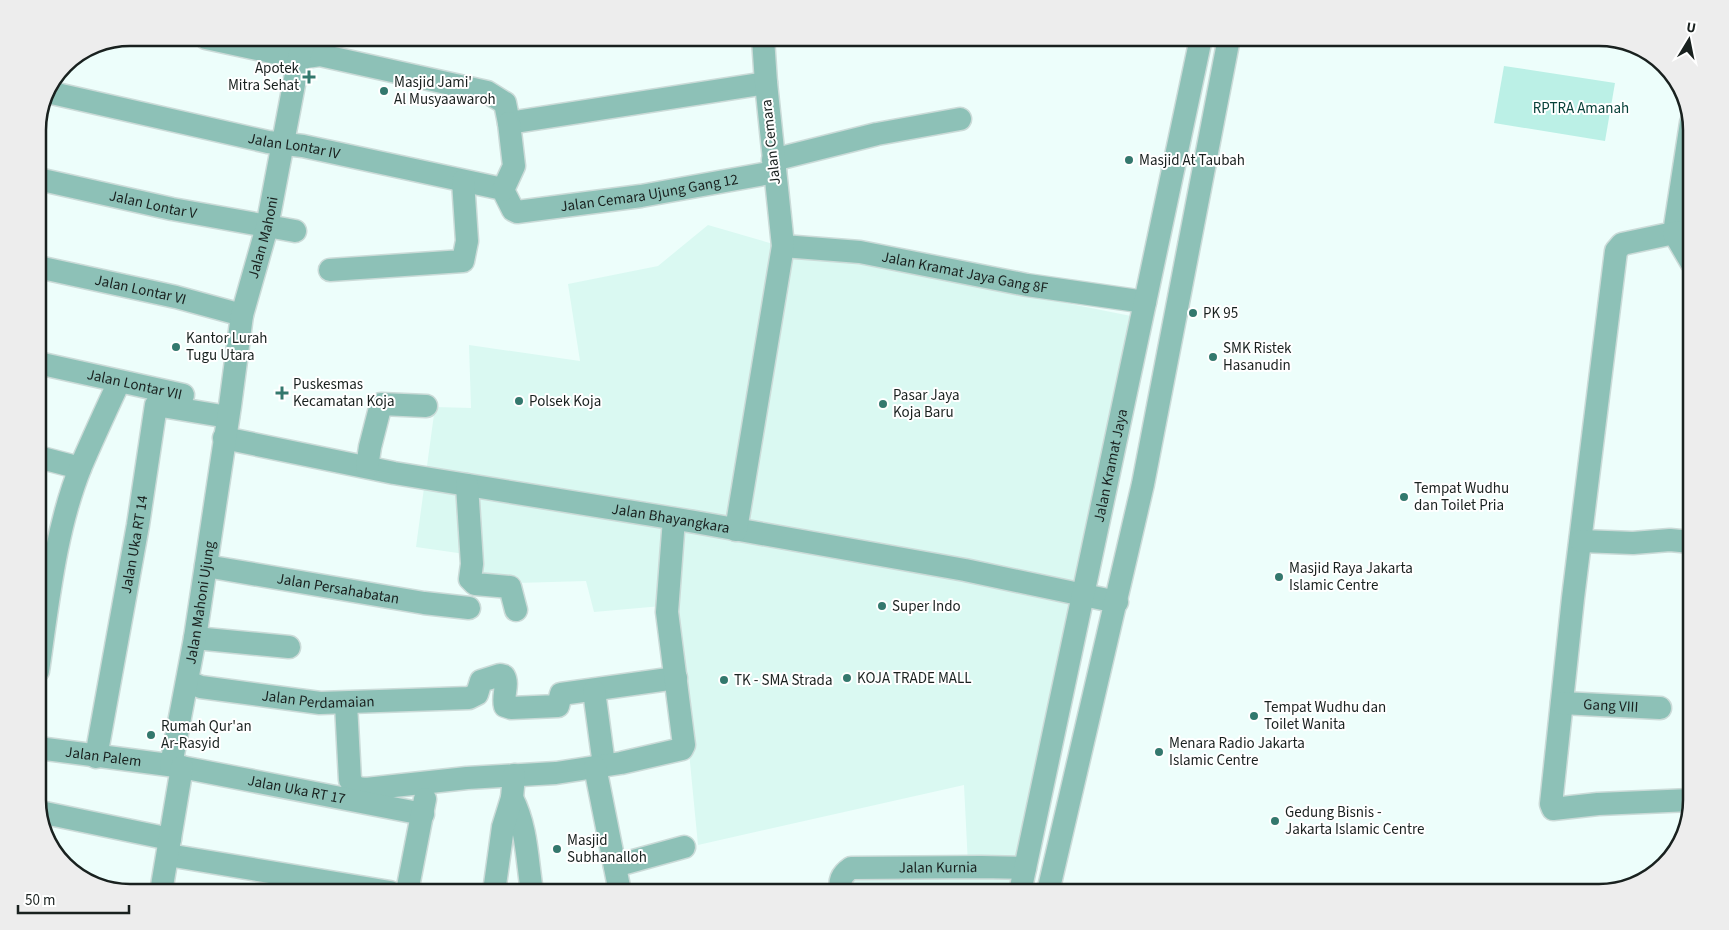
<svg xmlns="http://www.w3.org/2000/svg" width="1729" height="930" font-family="'Source Sans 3',sans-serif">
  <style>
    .built { fill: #daf9f2 }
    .green { fill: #bbf0e6 }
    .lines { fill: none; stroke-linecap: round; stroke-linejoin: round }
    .minor-casing { stroke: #cbdbd8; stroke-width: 25 }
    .minor { stroke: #8dc1b7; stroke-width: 22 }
    .poi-dot { fill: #33786d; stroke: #fff; stroke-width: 2 }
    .labels { text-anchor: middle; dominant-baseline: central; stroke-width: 4; stroke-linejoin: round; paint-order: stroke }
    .poi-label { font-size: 15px; fill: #19211f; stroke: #fff; text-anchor: start }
    .park-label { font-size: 15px; fill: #074139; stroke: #fff }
    .street-label { font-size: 15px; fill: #19211f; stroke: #fff }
    .rim { fill: none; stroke: #19211f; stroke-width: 2.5 }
  </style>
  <rect width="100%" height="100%" fill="#edfefb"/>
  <path class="built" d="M 708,225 L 780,246 L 1141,318 L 1018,892 L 846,892 L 843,867 L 968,865 L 964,785 L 698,845 L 679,649 L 673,605 L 594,612 L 586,581 L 484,584 L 479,556 L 416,547 L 435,407 L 471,408 L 469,345 L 580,361 L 568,284 L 658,266 Z"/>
  <path class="green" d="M 1504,66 L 1615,83 L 1605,141 L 1494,123 Z"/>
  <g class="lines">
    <g class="minor-casing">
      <g id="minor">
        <path d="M 206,38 L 299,58 L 320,55 L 487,92 L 505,103 L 509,123 L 766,83"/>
        <path id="s1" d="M 52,93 L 268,142 L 303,146 L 498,188 L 503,190 L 513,210 L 517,212 L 641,196 L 775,172"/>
        <path d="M 1691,123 L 1674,233 L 1622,244 L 1616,251 L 1573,598 L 1551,804 L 1553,809 L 1598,804 L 1691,800"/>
        <path d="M 773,160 L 877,134 L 960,119"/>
        <path id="s2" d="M 38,179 L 172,209 L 295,231"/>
        <path d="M 503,190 L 514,166 L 509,123"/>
        <path d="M 1691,231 L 1674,233 L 1691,262"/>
        <path id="s3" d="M 783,246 L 860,252 L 1027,285 L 1145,302"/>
        <path id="s4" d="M 38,267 L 176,297 L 242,315"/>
        <path d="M 330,270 L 463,261 L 467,241 L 463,181"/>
        <path id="s5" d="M 38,363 L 183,395"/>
        <path id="s6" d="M 224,438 L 394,473 L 695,522 L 965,570 L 1117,602"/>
        <path d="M 38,457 L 80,468"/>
        <path d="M 367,467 L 370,447 L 381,404 L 426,406"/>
        <path d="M 467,485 L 472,564 L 470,579 L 475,584 L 510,587 L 516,610"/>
        <path d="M 736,530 L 783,246 L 766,83 L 763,38"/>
        <path d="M 1581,541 L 1633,543 L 1670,540 L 1691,542"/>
        <path id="s7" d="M 206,566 L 424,603 L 469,608"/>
        <path d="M 195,638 L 289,647"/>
        <path d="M 38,671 C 48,603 55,530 81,466 C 93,438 106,410 119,382"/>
        <path id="s8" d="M 188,682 L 201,687 L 320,703 L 469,698 L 477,694 L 481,681 L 500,675 L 504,676 C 509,685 502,696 505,706 L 511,708 L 558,706 L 561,694 L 676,678"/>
        <path d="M 594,691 L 604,765"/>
        <path id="s9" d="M 1562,703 L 1660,708"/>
        <path d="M 346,704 L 350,780 L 356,788 L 366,789 L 467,778 L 556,773 L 621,763 L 682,749 L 684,745 L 667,612 L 674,519"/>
        <path id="s10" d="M 38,748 L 176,766 L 423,814"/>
        <path id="s11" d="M 96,757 L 138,525 L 156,405 L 228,417"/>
        <path id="s12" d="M 171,765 L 195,638 L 230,406 L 242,315 L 267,227 L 299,58 L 306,38"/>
        <path d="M 595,767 L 620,892"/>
        <path d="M 512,798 C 527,827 527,860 532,892"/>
        <path d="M 40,812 L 170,839"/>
        <path d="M 168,855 L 390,892"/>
        <path d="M 615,866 L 684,847"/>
        <path d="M 161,892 L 182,767"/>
        <path d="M 407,892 L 425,799"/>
        <path d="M 494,892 L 503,827 L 512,798 L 514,775"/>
        <path id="s13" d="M 841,892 C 839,881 841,875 851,868 L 981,867 L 1025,868"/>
        <path id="s14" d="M 1020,892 L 1201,38"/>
        <path d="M 1048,892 L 1143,484 L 1229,38"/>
      </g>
    </g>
    <use href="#minor" class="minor"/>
  </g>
  <g class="poi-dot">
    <path d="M306.5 69.5h5v5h5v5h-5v5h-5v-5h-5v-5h5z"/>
    <circle cx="384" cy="91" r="5"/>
    <circle cx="1129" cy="160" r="5"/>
    <circle cx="1193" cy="313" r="5"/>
    <circle cx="176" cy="347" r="5"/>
    <circle cx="1213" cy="357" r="5"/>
    <path d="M279.5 385.5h5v5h5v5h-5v5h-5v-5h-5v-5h5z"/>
    <circle cx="519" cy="401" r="5"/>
    <circle cx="883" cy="404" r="5"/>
    <circle cx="1404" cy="497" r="5"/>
    <circle cx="1279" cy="577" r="5"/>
    <circle cx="882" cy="606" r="5"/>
    <circle cx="847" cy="678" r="5"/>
    <circle cx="724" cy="680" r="5"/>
    <circle cx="1254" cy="716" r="5"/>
    <circle cx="151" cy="735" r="5"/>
    <circle cx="1159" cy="752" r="5"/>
    <circle cx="1275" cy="821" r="5"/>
    <circle cx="557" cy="849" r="5"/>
  </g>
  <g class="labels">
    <g class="poi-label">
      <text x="299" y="68" text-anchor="end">Apotek<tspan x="299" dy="17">Mitra Sehat</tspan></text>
      <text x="394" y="82">Masjid Jami'<tspan x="394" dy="17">Al Musyaawaroh</tspan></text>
      <text x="1139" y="160">Masjid At Taubah</text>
      <text x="1203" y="313">PK 95</text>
      <text x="186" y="338">Kantor Lurah<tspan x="186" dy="17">Tugu Utara</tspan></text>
      <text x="1223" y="348">SMK Ristek<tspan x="1223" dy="17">Hasanudin</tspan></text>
      <text x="293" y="384">Puskesmas<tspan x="293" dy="17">Kecamatan Koja</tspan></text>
      <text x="893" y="395">Pasar Jaya<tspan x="893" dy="17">Koja Baru</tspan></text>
      <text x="529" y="401">Polsek Koja</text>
      <text x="1414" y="488">Tempat Wudhu<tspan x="1414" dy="17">dan Toilet Pria</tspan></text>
      <text x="1289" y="568">Masjid Raya Jakarta<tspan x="1289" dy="17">Islamic Centre</tspan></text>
      <text x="892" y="606">Super Indo</text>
      <text x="857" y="678">KOJA TRADE MALL</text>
      <text x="734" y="680">TK - SMA Strada</text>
      <text x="1264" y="707">Tempat Wudhu dan<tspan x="1264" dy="17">Toilet Wanita</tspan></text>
      <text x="161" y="726">Rumah Qur'an<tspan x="161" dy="17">Ar-Rasyid</tspan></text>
      <text x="1169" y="743">Menara Radio Jakarta<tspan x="1169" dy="17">Islamic Centre</tspan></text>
      <text x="1285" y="812">Gedung Bisnis -<tspan x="1285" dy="17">Jakarta Islamic Centre</tspan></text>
      <text x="567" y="840">Masjid<tspan x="567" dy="17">Subhanalloh</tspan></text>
    </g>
    <g class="park-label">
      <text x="1581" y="108">RPTRA Amanah</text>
    </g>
    <g class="street-label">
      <text transform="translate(771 142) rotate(-96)">Jalan Cemara</text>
      <text stroke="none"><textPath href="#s1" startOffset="248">Jalan Lontar IV</textPath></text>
      <text stroke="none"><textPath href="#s1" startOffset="622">Jalan Cemara Ujung Gang 12</textPath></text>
      <text stroke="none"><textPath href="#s2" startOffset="118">Jalan Lontar V</textPath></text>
      <text stroke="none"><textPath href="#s12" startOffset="536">Jalan Mahoni</textPath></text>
      <text stroke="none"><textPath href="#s3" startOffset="184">Jalan Kramat Jaya Gang 8F</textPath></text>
      <text stroke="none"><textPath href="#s4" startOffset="105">Jalan Lontar VI</textPath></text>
      <text stroke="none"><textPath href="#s5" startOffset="99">Jalan Lontar VII</textPath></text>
      <text stroke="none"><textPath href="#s14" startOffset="436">Jalan Kramat Jaya</textPath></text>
      <text stroke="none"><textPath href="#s6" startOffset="454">Jalan Bhayangkara</textPath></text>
      <text stroke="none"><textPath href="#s11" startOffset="216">Jalan Uka RT 14</textPath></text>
      <text stroke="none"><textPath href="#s7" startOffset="134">Jalan Persahabatan</textPath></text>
      <text stroke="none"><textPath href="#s12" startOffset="165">Jalan Mahoni Ujung</textPath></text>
      <text stroke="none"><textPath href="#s8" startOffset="132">Jalan Perdamaian</textPath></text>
      <text stroke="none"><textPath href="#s9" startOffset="49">Gang VIII</textPath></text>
      <text stroke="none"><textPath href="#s10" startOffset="66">Jalan Palem</textPath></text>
      <text stroke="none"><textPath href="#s10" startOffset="262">Jalan Uka RT 17</textPath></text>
      <text stroke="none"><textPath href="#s13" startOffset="115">Jalan Kurnia</textPath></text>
    </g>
  </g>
  <path d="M0 0H1729V930H0ZM130 46H1599A84 84 0 0 1 1683 130V800A84 84 0 0 1 1599 884H130A84 84 0 0 1 46 800V130A84 84 0 0 1 130 46Z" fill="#ededed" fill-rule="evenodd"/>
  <path class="rim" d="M130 46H1599A84 84 0 0 1 1683 130V800A84 84 0 0 1 1599 884H130A84 84 0 0 1 46 800V130A84 84 0 0 1 130 46Z"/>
  <g transform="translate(1689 40) rotate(10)" stroke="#ffffff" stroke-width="4" paint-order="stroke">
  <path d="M0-4L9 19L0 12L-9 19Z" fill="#19211f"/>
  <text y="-8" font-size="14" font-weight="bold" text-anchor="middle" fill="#19211f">U</text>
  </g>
  <path d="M18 905v8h111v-8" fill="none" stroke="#19211f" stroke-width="2.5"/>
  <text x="25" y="905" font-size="15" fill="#19211f" stroke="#ffffff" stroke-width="4" paint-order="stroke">50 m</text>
</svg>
